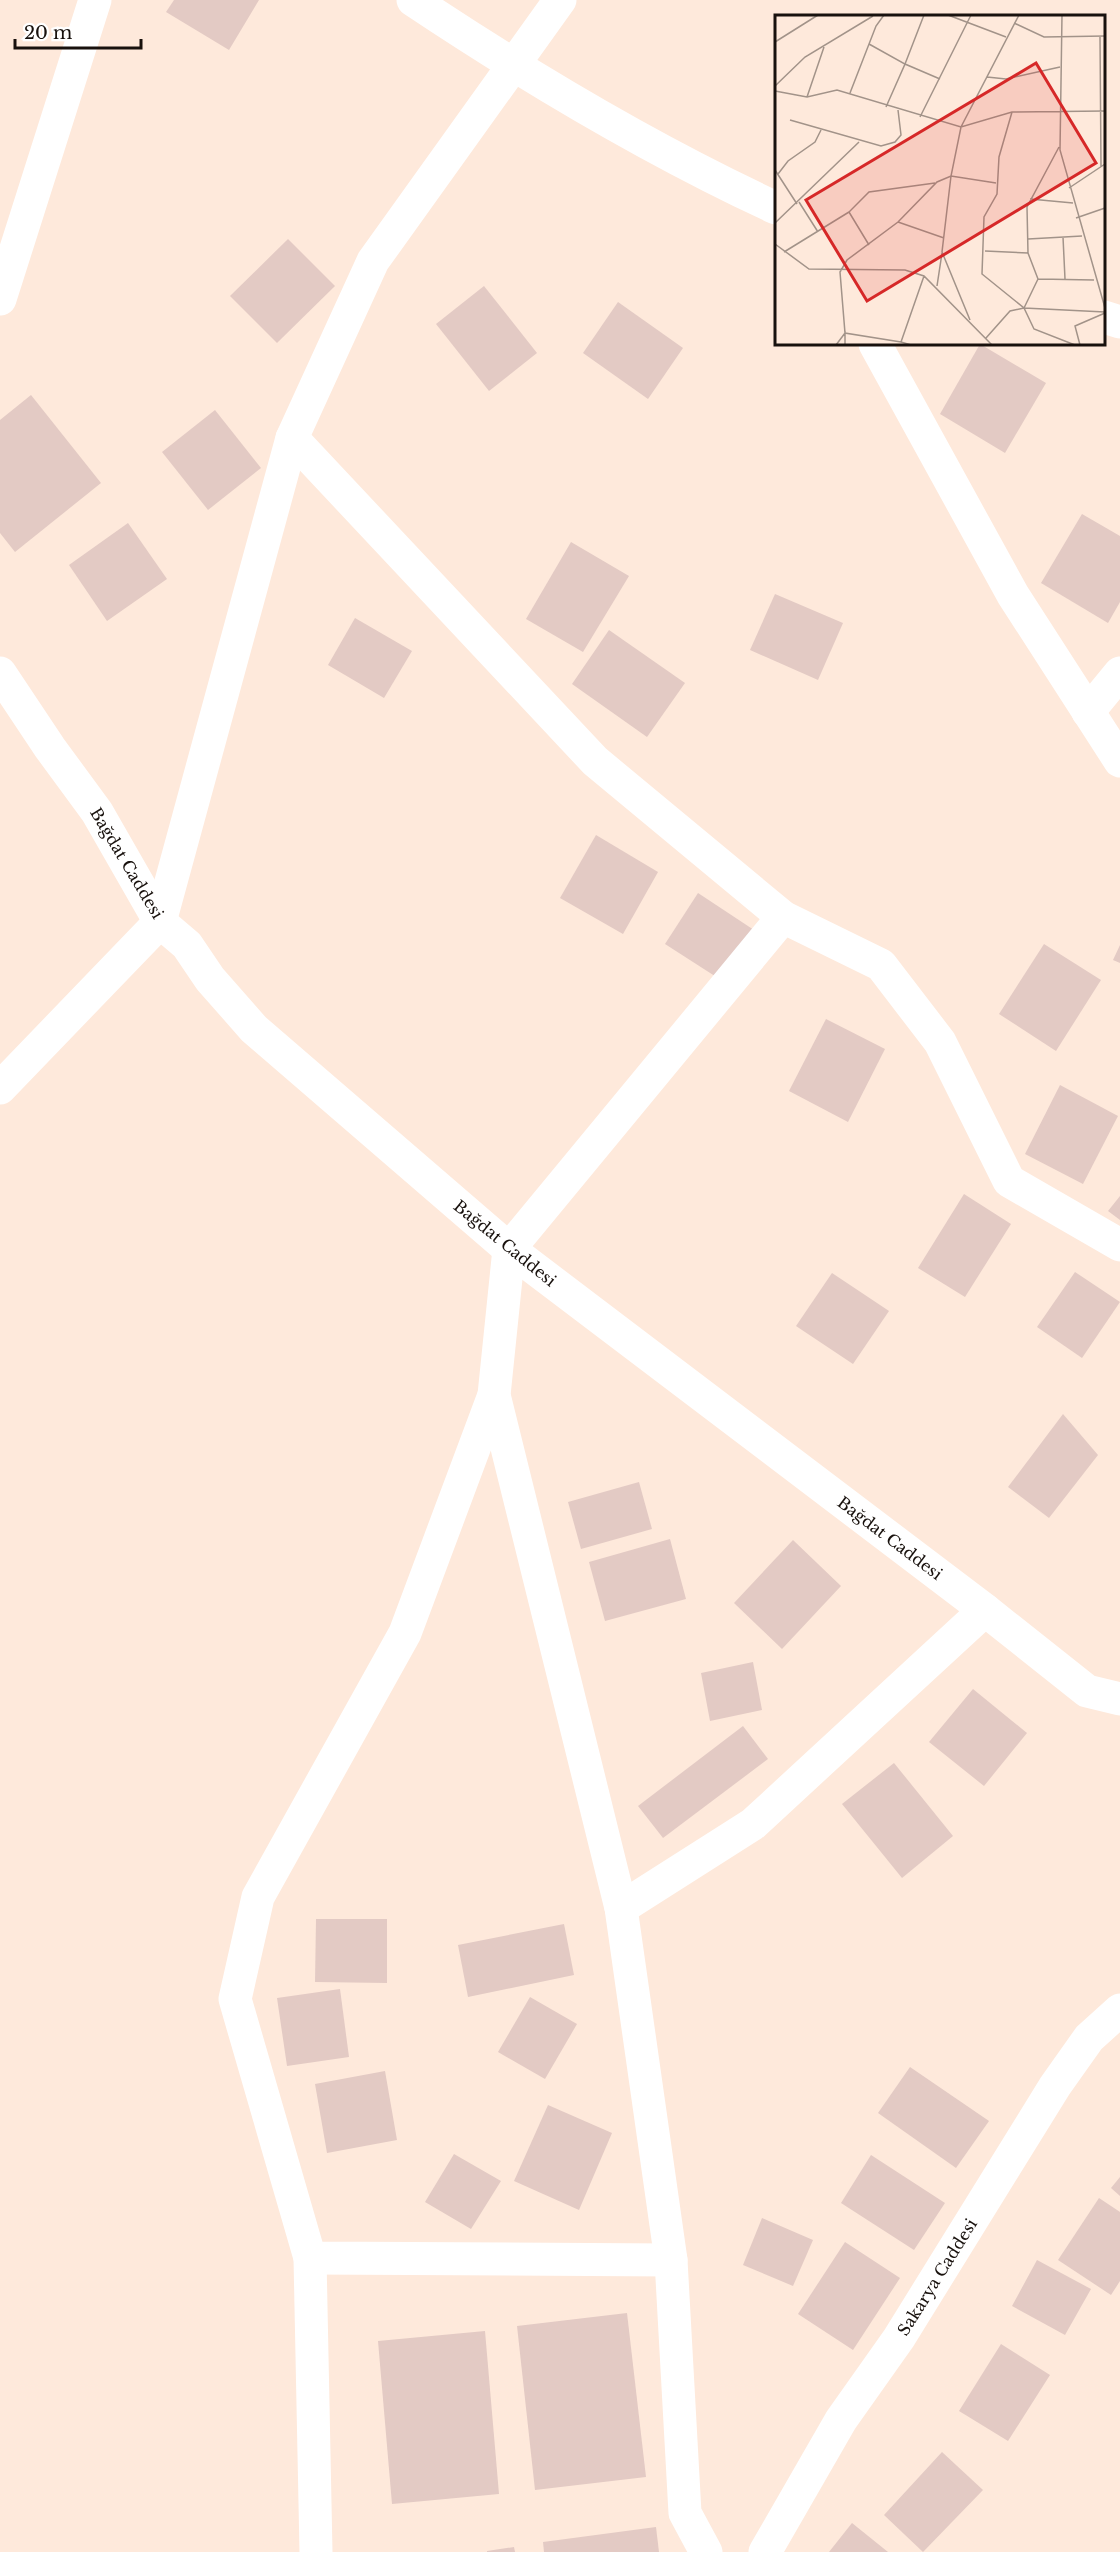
<svg xmlns="http://www.w3.org/2000/svg" width="1120" height="2552" font-family="'Libre Baskerville',serif">
  <style>
    .building { fill: #e3cac4 }
    .lines { fill: none; stroke-linecap: round; stroke-linejoin: round }
    .minor { stroke: #fff; stroke-width: 33 }
    .labels { text-anchor: middle; dominant-baseline: central; stroke-width: 6; stroke-linejoin: round; paint-order: stroke }
    .street-label { font-size: 16px; fill: #18110d; stroke: #fff }
    .inset-road { fill: none; stroke: #a29389; stroke-width: 1.5 }
    .view { fill: #d62828; fill-opacity: 0.15; stroke: #d62828; stroke-width: 3 }
    .inset-edge { fill: none; stroke: #18110d; stroke-width: 3 }
  </style>
  <rect width="100%" height="100%" fill="#fee9db"/>
  <g class="building">
    <path d="M 174,0 L 259,0 L 229,50 L 166,12 Z"/>
    <path d="M 288,239 L 335,286 L 277,343 L 230,296 Z"/>
    <path d="M 484,286 L 537,353 L 489,391 L 436,324 Z"/>
    <path d="M 618,302 L 683,348 L 648,399 L 583,353 Z"/>
    <path d="M 980,344 L 1046,383 L 1005,453 L 940,414 Z"/>
    <path d="M 31,395 L 101,483 L 15,552 L 0,533 L 0,420 Z"/>
    <path d="M 215,410 L 261,468 L 208,510 L 162,452 Z"/>
    <path d="M 1082,514 L 1120,536 L 1120,602 L 1108,623 L 1041,583 Z"/>
    <path d="M 128,523 L 167,579 L 107,621 L 69,565 Z"/>
    <path d="M 571,542 L 629,576 L 583,652 L 526,619 Z"/>
    <path d="M 775,594 L 843,623 L 818,680 L 750,650 Z"/>
    <path d="M 355,618 L 412,651 L 384,698 L 328,665 Z"/>
    <path d="M 609,630 L 685,683 L 647,737 L 572,684 Z"/>
    <path d="M 596,835 L 658,872 L 623,934 L 560,898 Z"/>
    <path d="M 698,893 L 754,930 L 721,980 L 665,944 Z"/>
    <path d="M 1044,944 L 1101,980 L 1056,1051 L 999,1014 Z"/>
    <path d="M 1120,945 L 1120,963 L 1113,960 Z"/>
    <path d="M 826,1019 L 885,1049 L 848,1122 L 789,1091 Z"/>
    <path d="M 1060,1085 L 1118,1116 L 1083,1184 L 1025,1154 Z"/>
    <path d="M 964,1194 L 1011,1224 L 965,1297 L 918,1268 Z"/>
    <path d="M 1120,1196 L 1120,1220 L 1108,1211 Z"/>
    <path d="M 1075,1272 L 1120,1302 L 1082,1358 L 1037,1327 Z"/>
    <path d="M 832,1273 L 889,1311 L 853,1364 L 796,1326 Z"/>
    <path d="M 1063,1414 L 1098,1455 L 1049,1518 L 1008,1487 Z"/>
    <path d="M 639,1482 L 652,1529 L 581,1549 L 568,1502 Z"/>
    <path d="M 670,1539 L 686,1599 L 605,1621 L 589,1562 Z"/>
    <path d="M 793,1540 L 841,1586 L 782,1649 L 734,1603 Z"/>
    <path d="M 753,1662 L 762,1710 L 710,1721 L 701,1673 Z"/>
    <path d="M 973,1689 L 1027,1733 L 984,1786 L 929,1742 Z"/>
    <path d="M 743,1726 L 768,1759 L 663,1838 L 638,1806 Z"/>
    <path d="M 894,1763 L 953,1836 L 902,1878 L 842,1804 Z"/>
    <path d="M 316,1919 L 387,1919 L 387,1983 L 315,1982 Z"/>
    <path d="M 564,1924 L 574,1975 L 468,1997 L 458,1945 Z"/>
    <path d="M 340,1989 L 349,2057 L 287,2066 L 277,1998 Z"/>
    <path d="M 530,1997 L 577,2024 L 545,2079 L 498,2052 Z"/>
    <path d="M 910,2067 L 989,2121 L 956,2168 L 878,2113 Z"/>
    <path d="M 385,2071 L 397,2140 L 327,2153 L 315,2084 Z"/>
    <path d="M 548,2105 L 612,2133 L 579,2210 L 514,2181 Z"/>
    <path d="M 454,2154 L 501,2181 L 471,2229 L 425,2202 Z"/>
    <path d="M 871,2155 L 945,2203 L 914,2250 L 841,2203 Z"/>
    <path d="M 1120,2177 L 1120,2196 L 1111,2188 Z"/>
    <path d="M 1099,2198 L 1120,2212 L 1120,2281 L 1111,2295 L 1058,2260 Z"/>
    <path d="M 762,2218 L 813,2240 L 793,2286 L 743,2265 Z"/>
    <path d="M 845,2242 L 900,2278 L 853,2350 L 798,2314 Z"/>
    <path d="M 1037,2260 L 1091,2289 L 1065,2335 L 1012,2306 Z"/>
    <path d="M 627,2313 L 646,2477 L 535,2490 L 517,2326 Z"/>
    <path d="M 485,2331 L 499,2494 L 392,2504 L 378,2341 Z"/>
    <path d="M 1001,2344 L 1050,2375 L 1008,2441 L 959,2411 Z"/>
    <path d="M 942,2452 L 983,2490 L 923,2552 L 884,2515 Z"/>
    <path d="M 852,2523 L 888,2552 L 829,2552 Z"/>
    <path d="M 656,2527 L 659,2552 L 544,2552 L 543,2542 Z"/>
    <path d="M 514,2547 L 515,2552 L 487,2552 L 487,2551 Z"/>
  </g>
  <g class="lines">
    <g class="minor">
      <path d="M 413,0 C 530,78 649,149 776,208"/>
      <path d="M 0,299 L 95,0"/>
      <path d="M 1104,317 L 1120,322"/>
      <path d="M 875,344 L 1013,595 L 1120,761"/>
      <path d="M 292,438 L 595,761 L 783,917 L 881,965 L 940,1042 L 1009,1181 L 1120,1245"/>
      <path d="M 0,673 L 50,748 L 97,812 L 160,922 L 187,945 L 210,979 L 254,1029 L 509,1249 L 985,1610 L 1087,1691 L 1120,1699"/>
      <path d="M 1088,712 L 1120,673"/>
      <path d="M 0,1088 L 160,922 L 292,438 L 373,261 L 560,0"/>
      <path d="M 494,1395 L 405,1633 L 258,1897 L 235,1999 L 310,2258 L 671,2260"/>
      <path d="M 621,1908 L 753,1824 L 985,1610"/>
      <path d="M 310,2258 L 316,2552"/>
      <path d="M 706,2552 L 685,2513 L 671,2260 L 621,1908 L 494,1395 L 509,1249 L 783,917"/>
      <path d="M 765,2552 L 841,2420 L 899,2338 L 1055,2086 L 1089,2038 L 1120,2010"/>
    </g>
  </g>
  <g class="labels">
    <g class="street-label">
      <text transform="translate(127 863) rotate(59)">Bağdat Caddesi</text>
      <text transform="translate(505 1243) rotate(39)">Bağdat Caddesi</text>
      <text transform="translate(890 1538) rotate(37)">Bağdat Caddesi</text>
      <text transform="translate(937 2277) rotate(-58)">Sakarya Caddesi</text>
    </g>
  </g>
  <g transform="translate(775 15)">
    <rect width="330" height="330" fill="#fee9db"/>
    <path class="inset-road" d="M 149,0 L 130,49 L 165,64M 173,0 L 231,22M 287,0 L 285,135 L 330,293M 239,8 L 269,22 L 330,21M 325,22 L 326,152M 0,27 L 43,0M 94,29 L 130,49 L 111,92M 212,62 L 231,64 L 285,52M 0,71 L 30,42 L 98,1M 0,76 L 32,82 L 62,75 L 186,112 L 237,97 L 330,96M 75,78 L 101,11 L 109,0M 32,82 L 49,32M 237,97 L 224,142 L 222,179 L 209,202 L 207,259 L 249,293 L 259,314 L 300,330M 145,102 L 196,0M 15,105 L 106,131 L 120,127 L 126,120 L 123,95M 0,155 L 22,189M 3,159 L 13,146 L 40,127 L 46,115M 294,173 L 330,149M 255,184 L 298,188M 24,187 L 43,217M 301,203 L 330,193M 123,207 L 169,223M 0,208 L 84,127M 288,222 L 290,264M 253,224 L 307,221M 0,229 L 34,254 L 130,255 L 149,261 L 217,330M 94,230 L 74,197 L 94,177 L 160,168M 210,236 L 253,238M 9,237 L 74,197M 263,264 L 253,238 L 252,192 L 284,132M 263,264 L 319,265M 162,271 L 167,238M 249,293 L 263,264M 195,305 L 167,237 L 176,161 L 186,112 L 244,0M 211,323 L 235,296 L 249,293 L 330,297M 126,327 L 70,318 L 65,257 L 72,245 L 123,207 L 162,167 L 176,161 L 221,168M 61,330 L 70,318 L 70,330M 136,330 L 126,327 L 149,261M 305,330 L 300,311 L 330,298"/>
    <path class="view" d="M 261,48 L 321,148 L 92,286 L 31,185 Z"/>
    <rect width="330" height="330" class="inset-edge"/>
  </g>
  <path d="M15 39v9h126v-9" fill="none" stroke="#18110d" stroke-width="3"/>
  <text x="24" y="39" font-size="18" fill="#18110d" stroke="#ffffff" stroke-width="4.5" paint-order="stroke">20 m</text>
</svg>
